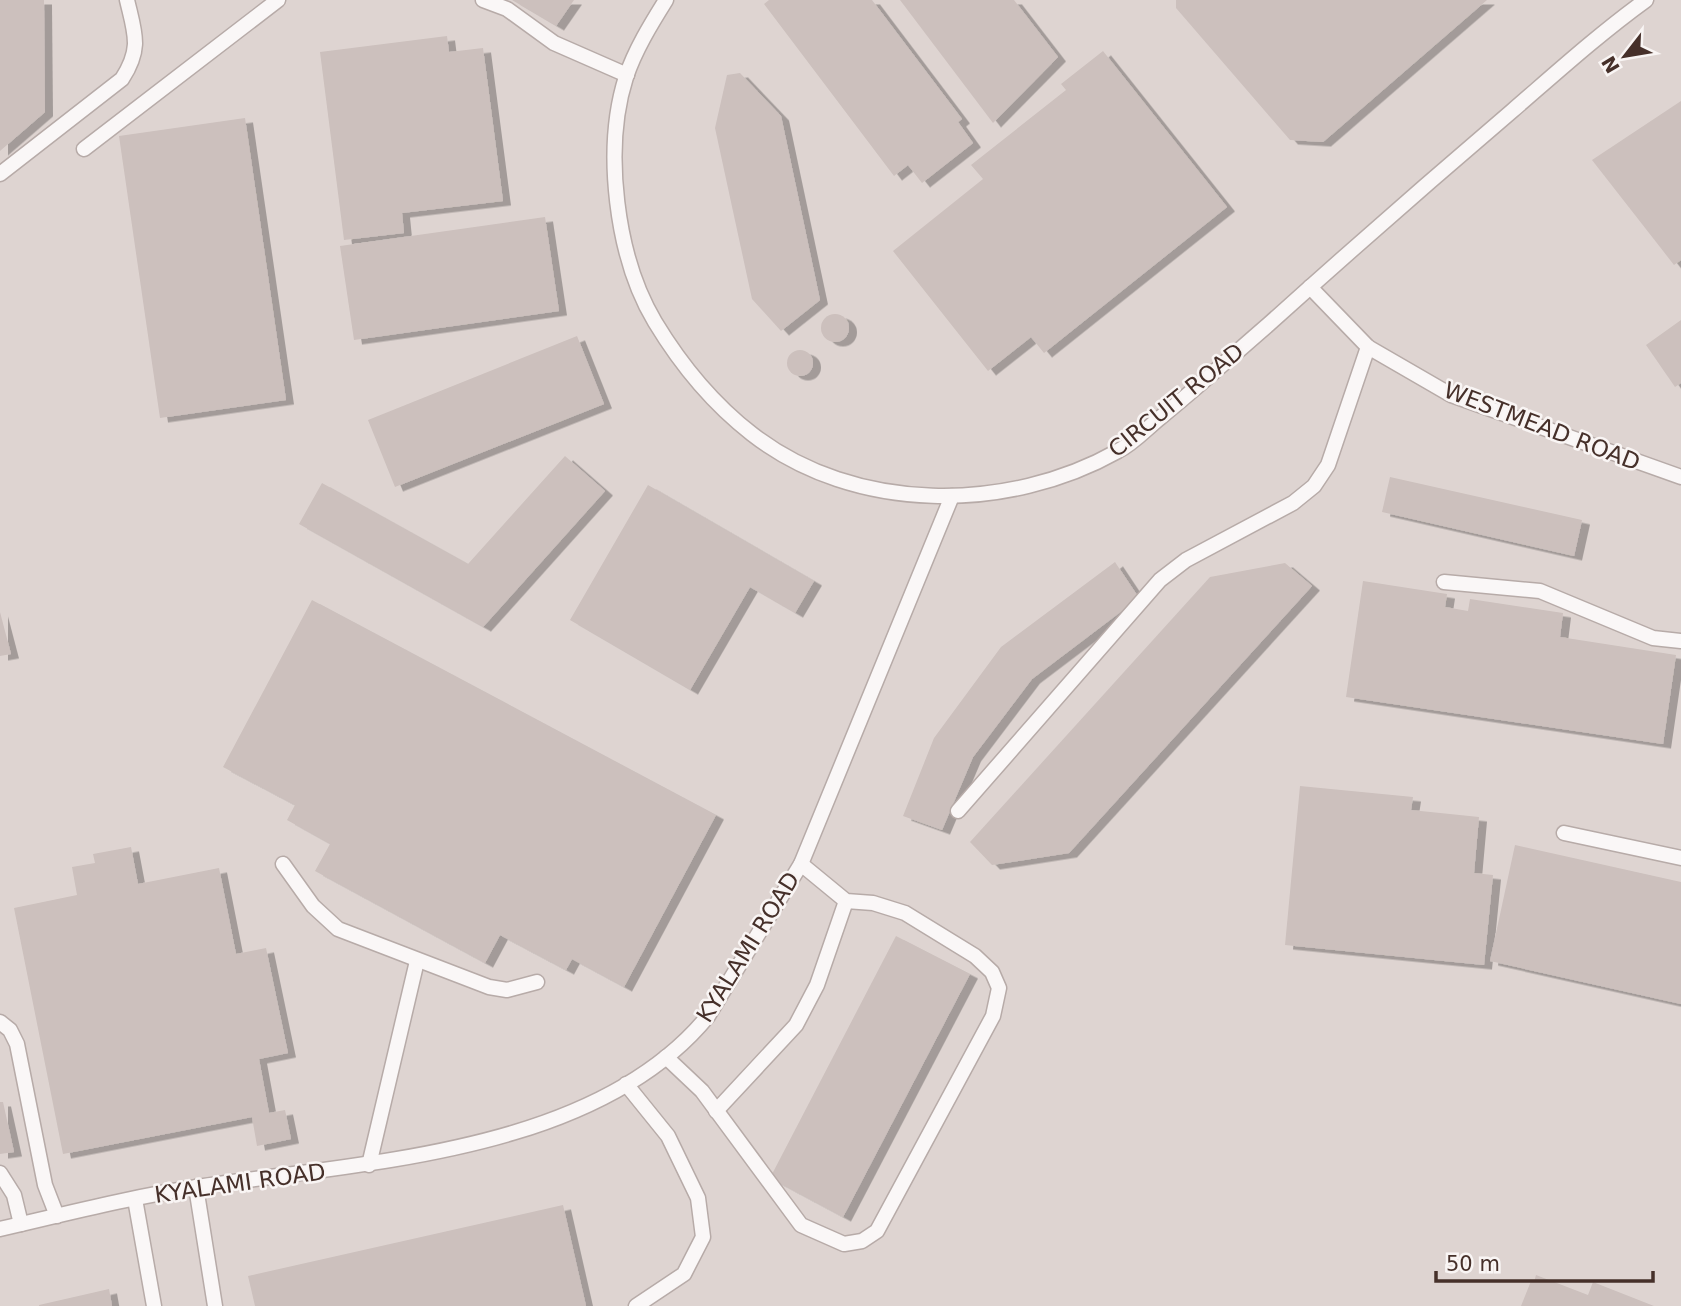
<svg xmlns="http://www.w3.org/2000/svg" width="1681" height="1306" font-family="'DejaVu Sans',sans-serif">
  <style>
    .built { fill: #ded4d1 }
    .building { fill: #ccc0bd; filter: url(#shadow) }
    .lines { fill: none; stroke-linecap: round; stroke-linejoin: round }
    .service-casing { stroke: #b7aba8; stroke-width: 17 }
    .service { stroke: #faf7f7; stroke-width: 14 }
    .labels { text-anchor: middle; dominant-baseline: central; stroke-width: 5; stroke-linejoin: round; paint-order: stroke }
    .street-label { font-size: 23px; fill: #46302a; stroke: #f9f5f4 }
  </style>
  <defs>
    <filter id="shadow"><feDropShadow dx="8" dy="4.5" stdDeviation="0" flood-color="#0004"/></filter>
  </defs>
  <rect width="100%" height="100%" fill="#ece5e4"/>
  <rect class="built" x="0" y="0" width="1681" height="1306"/>
  <g class="building">
    <path d="M 0,0 L 44,0 L 45,112 L 0,151 Z"/>
    <path d="M 512,0 L 574,0 L 556,26 Z"/>
    <path d="M 769,0 L 872,0 L 962,119 L 958,122 L 973,143 L 922,183 L 908,165 L 894,176 L 764,4 Z"/>
    <path d="M 900,0 L 1014,0 L 1058,57 L 993,123 Z"/>
    <path d="M 1176,0 L 1487,0 L 1323,142 L 1290,140 L 1176,8 Z"/>
    <path d="M 447,36 L 449,52 L 483,48 L 503,201 L 402,213 L 404,233 L 344,240 L 320,52 Z"/>
    <path d="M 1103,51 L 1227,207 L 1044,353 L 1031,337 L 988,371 L 893,251 L 983,179 L 971,165 L 1066,90 L 1061,84 Z"/>
    <path d="M 740,73 L 781,116 L 820,300 L 781,331 L 752,299 L 715,128 L 727,75 Z"/>
    <path d="M 1681,101 L 1681,260 L 1674,265 L 1592,160 Z"/>
    <path d="M 245,118 L 286,400 L 160,418 L 119,136 Z"/>
    <path d="M 545,217 L 559,311 L 354,340 L 340,246 Z"/>
    <circle cx="835" cy="328" r="14"/>
    <path d="M 1681,320 L 1681,383 L 1675,387 L 1646,345 Z"/>
    <path d="M 577,336 L 604,404 L 395,487 L 368,420 Z"/>
    <circle cx="800" cy="363" r="13"/>
    <path d="M 565,456 L 605,491 L 483,627 L 299,524 L 322,483 L 468,564 Z"/>
    <path d="M 1390,477 L 1582,520 L 1574,556 L 1382,512 Z"/>
    <path d="M 648,485 L 814,581 L 795,613 L 750,587 L 690,690 L 570,620 Z"/>
    <path d="M 1115,562 L 1139,598 L 1032,679 L 973,757 L 942,830 L 903,816 L 934,738 L 1001,647 Z"/>
    <path d="M 1285,563 L 1312,586 L 1069,853 L 992,865 L 970,842 L 1210,577 Z"/>
    <path d="M 1363,581 L 1447,594 L 1445,607 L 1468,611 L 1470,599 L 1563,613 L 1560,637 L 1676,655 L 1663,744 L 1346,697 Z"/>
    <path d="M 312,600 L 716,815 L 624,987 L 572,959 L 566,970 L 500,935 L 485,963 L 315,871 L 330,844 L 287,820 L 295,805 L 223,767 Z"/>
    <path d="M 0,612 L 11,654 L 0,656 Z"/>
    <path d="M 1300,786 L 1413,797 L 1411,810 L 1479,817 L 1474,873 L 1493,875 L 1484,965 L 1285,945 Z"/>
    <path d="M 1515,845 L 1681,882 L 1681,1004 L 1490,961 Z"/>
    <path d="M 131,847 L 138,884 L 219,868 L 236,954 L 266,948 L 288,1053 L 259,1059 L 269,1113 L 285,1110 L 291,1139 L 257,1146 L 252,1117 L 63,1154 L 14,908 L 77,895 L 72,867 L 95,863 L 93,854 Z"/>
    <path d="M 896,936 L 970,974 L 843,1217 L 770,1178 Z"/>
    <path d="M 0,1102 L 3,1102 L 14,1152 L 0,1154 Z"/>
    <path d="M 563,1205 L 586,1306 L 255,1306 L 248,1276 Z"/>
    <path d="M 1536,1275 L 1588,1295 L 1593,1282 L 1654,1306 L 1521,1306 L 1531,1281 L 1534,1282 Z"/>
    <path d="M 109,1289 L 112,1306 L 39,1306 L 39,1305 Z"/>
  </g>
  <g class="lines">
    <g class="service-casing">
      <g id="service">
        <path d="M 483,0 L 507,9 L 554,43 L 627,75"/>
        <path d="M 666,0 C 651,24 635,50 626,77 C 603,149 616,257 655,322 C 681,365 712,403 752,434 C 855,514 1008,513 1118,451 C 1134,443 1147,428 1161,417 C 1198,387 1233,355 1269,324 C 1349,252 1430,181 1512,111 C 1556,73 1599,34 1646,0"/>
        <path d="M 84,149 L 278,0"/>
        <path d="M 0,174 L 122,79 C 142,48 135,34 127,0"/>
        <path d="M 1310,287 L 1368,347 L 1451,395 L 1681,477"/>
        <path d="M 1444,582 L 1540,591 L 1653,638 L 1681,641"/>
        <path d="M 958,811 L 1160,580 L 1186,560 L 1293,503 L 1314,486 L 1328,465 L 1368,347"/>
        <path d="M 1564,833 L 1681,858"/>
        <path d="M 283,864 L 313,906 L 338,929 L 489,987 L 507,990 L 537,982"/>
        <path d="M 0,1022 L 10,1030 L 17,1044 L 45,1185 L 57,1216"/>
        <path d="M 666,1057 L 702,1091 L 801,1225 L 844,1244 L 862,1241 L 877,1231 L 993,1016 L 999,988 L 992,972 L 975,956 L 905,913 L 873,903 L 846,901 L 801,864"/>
        <path d="M 626,1084 L 668,1136 L 698,1198 L 703,1237 L 684,1274 L 636,1306"/>
        <path d="M 716,1111 L 796,1025 L 817,985 L 846,901"/>
        <path d="M 369,1165 L 417,961"/>
        <path d="M 0,1173 L 14,1195 L 21,1224"/>
        <path d="M 196,1187 L 215,1306"/>
        <path d="M 135,1199 L 154,1306"/>
        <path d="M 0,1229 C 65,1214 131,1197 197,1187 C 361,1162 595,1154 708,1016 L 801,864 L 952,496"/>
      </g>
    </g>
    <use href="#service" class="service"/>
  </g>
  <g class="labels">
    <g class="street-label">
      <text transform="translate(1176 400) rotate(-39)">CIRCUIT ROAD</text>
      <text transform="translate(1542 426) rotate(21)">WESTMEAD ROAD</text>
      <text transform="translate(748 947) rotate(-58)">KYALAMI ROAD</text>
      <text transform="translate(240 1183) rotate(-8)">KYALAMI ROAD</text>
    </g>
  </g>
  <g transform="translate(1625 56) rotate(239)" stroke="#f9f5f4" stroke-width="5" paint-order="stroke">
  <path d="M0-5L12 26L0 18L-12 26Z" fill="#46302a"/>
  <text y="-10" font-size="19" font-weight="bold" text-anchor="middle" fill="#46302a">N</text>
  </g>
  <path d="M1436 1271v10h217v-10" fill="none" stroke="#46302a" stroke-width="3.5"/>
  <text x="1446" y="1271" font-size="21" fill="#46302a" stroke="#f9f5f4" stroke-width="5" paint-order="stroke">50 m</text>
</svg>
